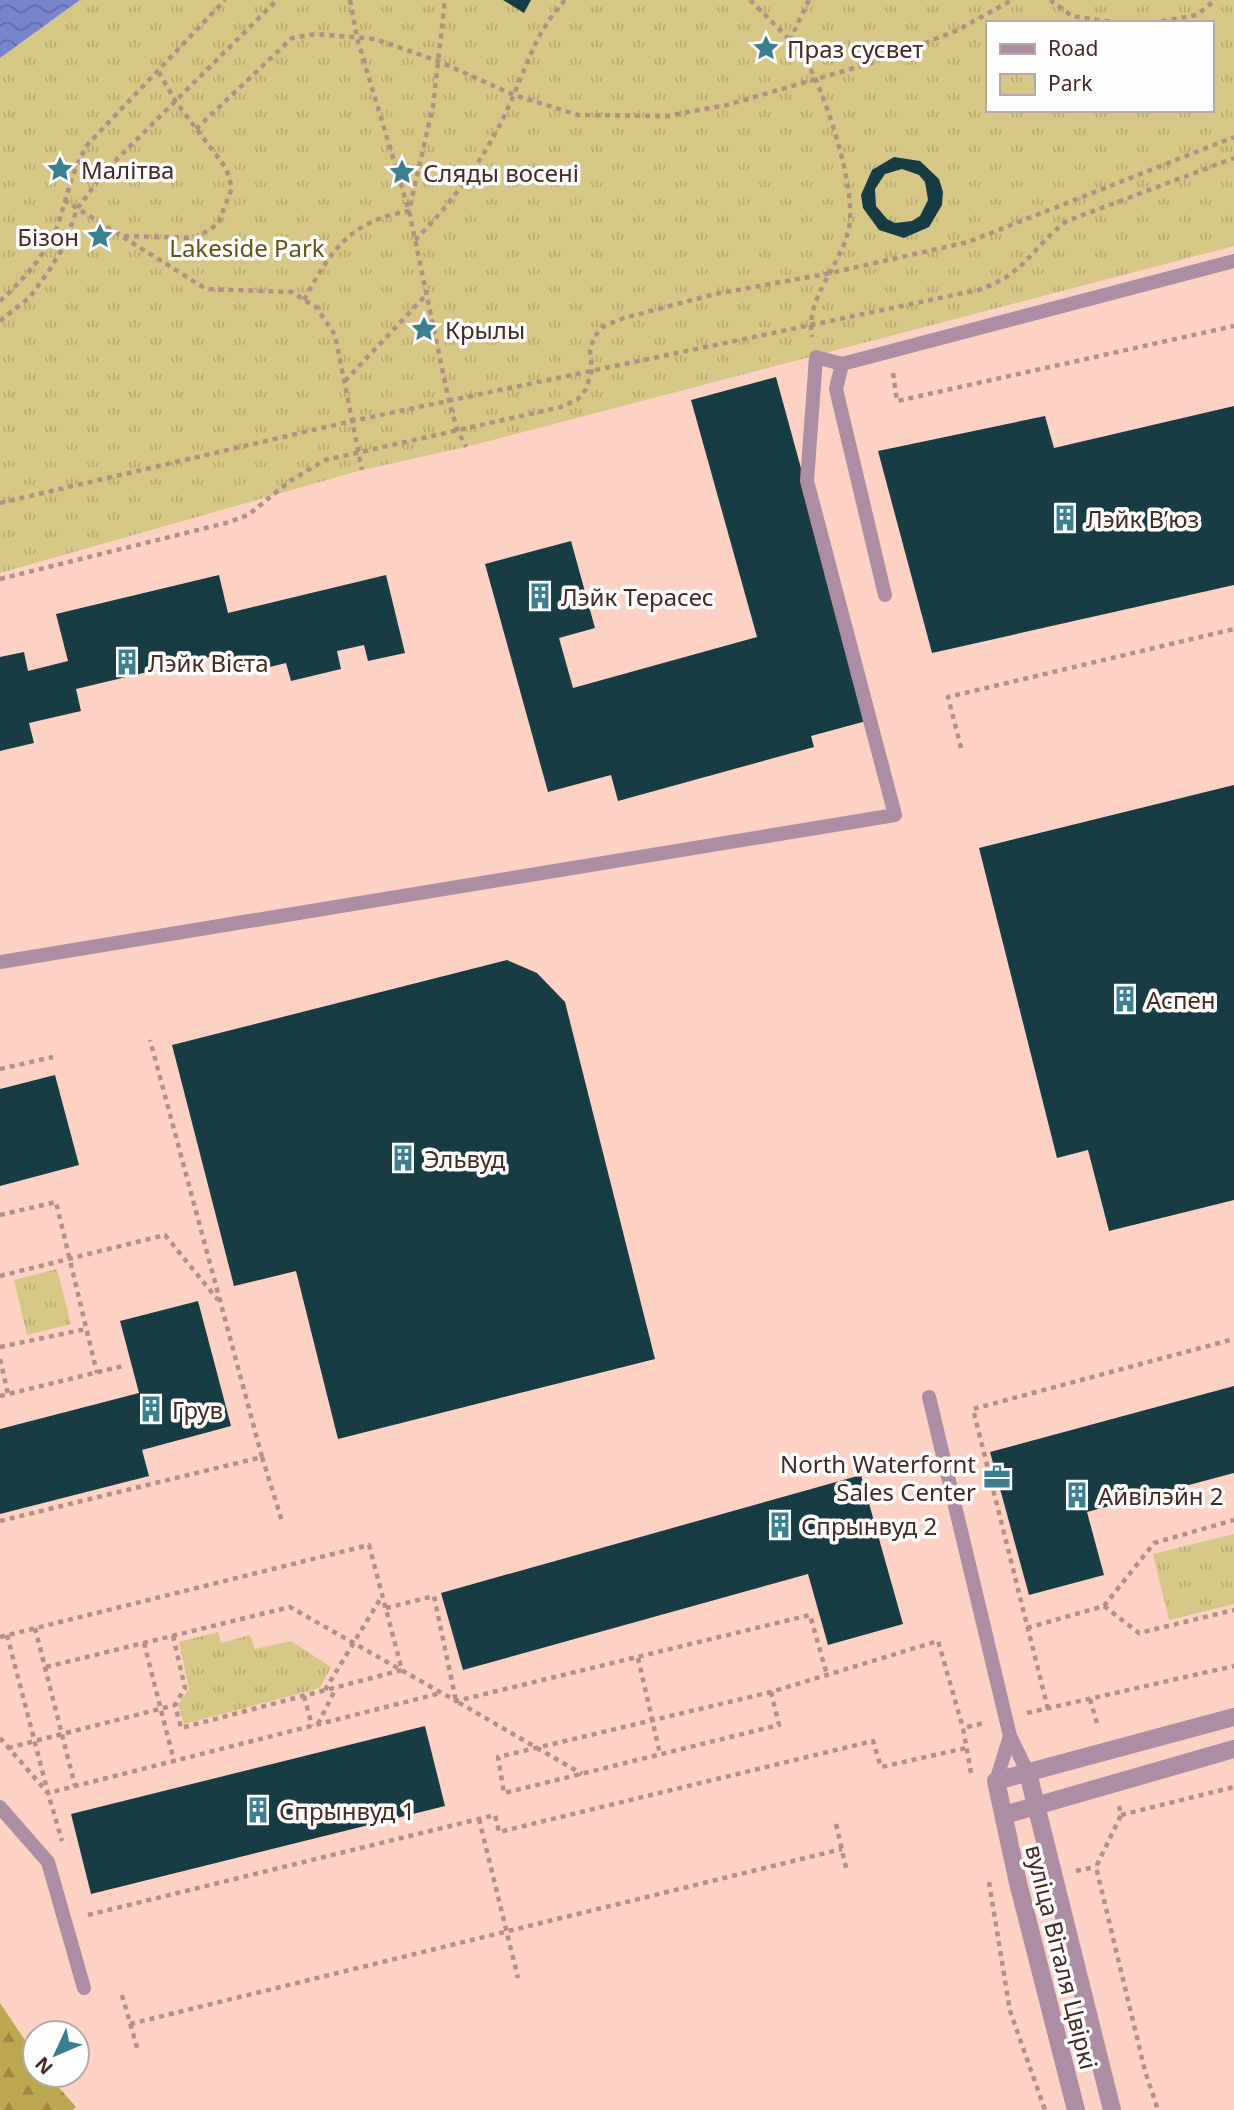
<svg xmlns="http://www.w3.org/2000/svg" width="1234" height="2110" font-family="'Noto Sans',sans-serif">
  <style>
    .forest { fill: url(#forest-firs) }
    .park { fill: url(#park-tufts); fill-rule: evenodd }
    .water { fill: url(#water-waves) }
    .building { fill: #183c44; fill-rule: evenodd }
    .lines { fill: none; stroke-linecap: round; stroke-linejoin: round }
    .path { stroke: #b58f85; stroke-width: 4.5; stroke-dasharray: 5 5; stroke-linecap: butt }
    .service { stroke: #ac8da3; stroke-width: 14 }
    .minor { stroke: #ac8da3; stroke-width: 18 }
    .labels { text-anchor: middle; dominant-baseline: central; stroke-width: 7; stroke-linejoin: round; paint-order: stroke }
    .poi-label { font-size: 24px; fill: #452922; stroke: #fefefe; text-anchor: start }
    .park-label { font-size: 24px; fill: #625412; stroke: #fefefe }
    .street-label { font-size: 24px; fill: #452922; stroke: #fefefe }
  </style>
  <defs>
    <pattern id="forest-firs" width="22" height="20" patternUnits="userSpaceOnUse" patternTransform="scale(1.75)"><rect width="22" height="20" fill="#bca751"/><path d="M5 1l3.5 6h-7zM16 11l3.5 6h-7z" fill="#9b8843"/></pattern>
    <pattern id="park-tufts" width="24" height="20" patternUnits="userSpaceOnUse" patternTransform="scale(1.75)"><rect width="24" height="20" fill="#d7c786"/><path d="M3 7l-1-3M5 7V3M7 7l1-3M15 17l-1-3M17 17v-4M19 17l1-3" fill="none" stroke="#baab73"/></pattern>
    <pattern id="water-waves" width="16" height="10" patternUnits="userSpaceOnUse" patternTransform="scale(1.75)"><rect width="16" height="10" fill="#7884cc"/><path d="M0 5q4-4 8 0t8 0" fill="none" stroke="#646ca5"/></pattern>
  </defs>
  <rect width="100%" height="100%" fill="#fed1c5"/>
  <path class="forest" d="M 0,2003 L 35,2055 L 35,2075 L 48,2075 L 76,2107 L 73,2110 L 0,2110 Z"/>
  <g class="park">
    <path d="M 80,0 L 1234,0 L 1234,246 L 466,447 L 362,470 L 0,573 L 0,58 ZM 987,23 L 1211,23 L 1211,110 L 987,110 Z"/>
    <path d="M 57,1269 L 71,1324 L 27,1335 L 14,1280 Z"/>
    <path d="M 1234,1534 L 1234,1604 L 1169,1620 L 1153,1554 Z"/>
    <path d="M 218,1632 L 221,1643 L 250,1635 L 255,1649 L 291,1641 L 331,1667 L 320,1688 L 184,1724 L 178,1705 L 189,1689 L 179,1642 Z"/>
  </g>
  <path class="water" d="M 0,0 L 80,0 L 0,58 Z"/>
  <g class="building">
    <path d="M 503,0 L 531,0 L 524,13 Z"/>
    <path d="M 894,157 L 920,161 L 939,179 L 943,192 L 942,205 L 929,227 L 904,238 L 879,230 L 863,208 L 861,195 L 872,170 ZM 902,169 L 919,175 L 925,182 L 928,200 L 920,216 L 912,221 L 895,223 L 887,219 L 876,206 L 875,189 L 885,174 Z"/>
    <path d="M 776,377 L 870,720 L 811,736 L 814,747 L 618,801 L 611,775 L 548,792 L 485,564 L 571,541 L 595,628 L 559,638 L 573,688 L 757,637 L 691,400 Z"/>
    <path d="M 1234,406 L 1234,585 L 932,653 L 878,451 L 1045,416 L 1054,448 Z"/>
    <path d="M 219,575 L 228,613 L 386,575 L 405,653 L 368,661 L 364,645 L 337,651 L 341,669 L 291,681 L 286,663 L 237,675 L 231,652 L 76,689 L 81,711 L 29,723 L 34,743 L 0,751 L 0,657 L 24,652 L 28,671 L 68,661 L 56,614 Z"/>
    <path d="M 1234,785 L 1234,1200 L 1109,1231 L 1088,1150 L 1057,1158 L 979,848 Z"/>
    <path d="M 507,960 L 537,973 L 565,1002 L 655,1359 L 338,1439 L 296,1271 L 234,1286 L 172,1045 Z"/>
    <path d="M 55,1075 L 79,1165 L 0,1186 L 0,1089 Z"/>
    <path d="M 198,1301 L 231,1426 L 142,1450 L 149,1476 L 0,1514 L 0,1429 L 139,1393 L 120,1321 Z"/>
    <path d="M 1234,1386 L 1234,1473 L 1087,1512 L 1104,1575 L 1029,1595 L 990,1452 Z"/>
    <path d="M 861,1475 L 903,1624 L 828,1645 L 808,1574 L 463,1670 L 441,1593 Z"/>
    <path d="M 425,1726 L 445,1806 L 91,1894 L 71,1814 Z"/>
  </g>
  <g class="lines">
    <g class="path">
      <path d="M 350,0 L 357,38 L 409,211 L 449,401 L 457,429 L 466,447"/>
      <path d="M 750,0 L 790,40"/>
      <path d="M 809,0 L 790,40 C 798,53 810,66 816,80 C 831,115 858,196 848,232 C 839,268 805,298 812,337"/>
      <path d="M 1050,0 L 1072,16 L 1117,23"/>
      <path d="M 1152,23 L 1197,15 L 1215,0"/>
      <path d="M 196,129 L 292,38 L 316,34 L 375,39 L 438,61 L 514,95 L 578,115 L 667,116 L 727,105 L 878,61 L 956,31 L 1012,0"/>
      <path d="M 64,200 L 206,289 L 292,292 L 317,308 L 335,335 L 362,470"/>
      <path d="M 124,236 L 196,238 L 218,224 L 232,188 L 226,168 L 176,102 L 157,69"/>
      <path d="M 415,240 C 456,199 492,148 514,94 C 531,55 536,33 565,0"/>
      <path d="M 304,300 C 331,250 350,221 409,211 L 433,106 L 445,0"/>
      <path d="M 0,301 C 23,280 47,254 58,224 C 68,194 71,172 88,144 L 225,0"/>
      <path d="M 0,321 L 30,297 L 50,269 L 64,246 L 77,209 L 106,170 L 277,0"/>
      <path d="M 893,373 L 897,401 L 1234,326"/>
      <path d="M 345,381 L 426,295"/>
      <path d="M 0,503 L 352,421 L 978,290 C 1028,273 1030,248 1067,221 L 1234,158"/>
      <path d="M 0,579 L 226,523 L 248,515 L 290,481 L 325,460 L 561,407 L 577,400 L 586,389 L 592,370 L 590,350 L 594,337 L 604,326 L 624,318 L 715,294 L 826,274 L 968,242 L 1234,137"/>
      <path d="M 961,748 L 948,697 L 1234,629"/>
      <path d="M 0,1069 L 53,1057"/>
      <path d="M 0,1215 L 56,1202 L 97,1373"/>
      <path d="M 0,1276 L 165,1235 L 218,1300"/>
      <path d="M 0,1347 L 86,1329"/>
      <path d="M 0,1359 L 8,1394"/>
      <path d="M 0,1396 L 123,1366"/>
      <path d="M 262,1457 L 282,1521"/>
      <path d="M 0,1521 L 262,1457 L 150,1040"/>
      <path d="M 1104,1606 L 1139,1633 L 1234,1610"/>
      <path d="M 386,1608 L 434,1596 L 456,1701 L 582,1774"/>
      <path d="M 35,1628 L 75,1786"/>
      <path d="M 1027,1628 L 1104,1606 L 1154,1543 L 1234,1520"/>
      <path d="M 7,1635 L 48,1793 L 441,1693"/>
      <path d="M 0,1637 L 369,1545 L 402,1670 L 181,1728 L 175,1705 L 185,1688 L 173,1636"/>
      <path d="M 144,1643 L 174,1761"/>
      <path d="M 638,1658 L 660,1754"/>
      <path d="M 46,1667 L 290,1607 L 456,1701 L 810,1615 L 827,1675"/>
      <path d="M 325,1690 L 382,1596"/>
      <path d="M 771,1692 L 779,1725 L 504,1793 L 498,1757 L 771,1692 L 938,1641 L 963,1728"/>
      <path d="M 304,1696 L 312,1726"/>
      <path d="M 1090,1699 L 1098,1727"/>
      <path d="M 1048,1709 L 973,1409 L 1234,1339"/>
      <path d="M 1027,1713 L 1234,1666"/>
      <path d="M 318,1724 L 336,1688"/>
      <path d="M 0,1738 L 48,1793 L 62,1841"/>
      <path d="M 8,1748 L 175,1705"/>
      <path d="M 971,1773 L 963,1728 L 984,1723"/>
      <path d="M 1119,1806 L 1121,1815 L 1096,1867 L 1145,2071 L 1158,2110"/>
      <path d="M 1121,1815 L 1234,1787"/>
      <path d="M 479,1819 L 518,1978"/>
      <path d="M 836,1824 L 847,1872"/>
      <path d="M 1076,1871 L 1096,1867"/>
      <path d="M 989,1882 L 1010,2011 L 1045,2110"/>
      <path d="M 88,1915 L 495,1815 L 499,1832 L 873,1741 L 881,1767 L 966,1748"/>
      <path d="M 122,1995 L 138,2051"/>
      <path d="M 130,2024 L 842,1849"/>
    </g>
    <g class="service">
      <path d="M 842,364 L 836,389 L 885,595"/>
      <path d="M 0,962 L 895,815 L 807,481 L 816,357 L 842,364 L 1234,261"/>
      <path d="M 929,1397 L 1010,1736 L 1028,1773"/>
      <path d="M 996,1781 L 1010,1736"/>
      <path d="M 0,1807 L 48,1862 L 84,1988"/>
    </g>
    <g class="minor">
      <path d="M 1028,1773 L 1112,2110"/>
      <path d="M 1004,1815 L 1234,1749"/>
      <path d="M 1076,2110 L 1018,1883 L 996,1781 L 1234,1717"/>
    </g>
  </g>
  <defs>
    <g id="sight-bare" transform="scale(2.1)"><path d="M0-6L1.8-2.2L6-1.7L2.9 1.2L3.7 5.4L0 3.3L-3.7 5.4L-2.9 1.2L-6-1.7L-1.8-2.2Z" fill="#3b7e8f" stroke="#fefefe" stroke-width="2.5" paint-order="stroke"/></g>
    <g id="building-bare" transform="scale(2.1)"><path d="M-4-6H4V6H1V3H-1V6H-4ZM-2.5-4.3h1.7v1.8h-1.7ZM.8-4.3h1.7v1.8H.8ZM-2.5-1h1.7V.8h-1.7ZM.8-1h1.7V.8H.8Z" fill="#3b7e8f" stroke="#fefefe" stroke-width="2.5" paint-order="stroke"/></g>
    <g id="office-bare" transform="scale(2.1)"><path d="M-6-3h4V-5.5h4V-3h4V5H-6ZM-1-4.5V-3h2v-1.5ZM-6 0V1H6V0Z" fill="#3b7e8f" stroke="#fefefe" stroke-width="2.5" paint-order="stroke"/></g>
  </defs>
  <g fill-rule="evenodd">
    <use href="#sight-bare" x="766" y="48"/>
    <use href="#sight-bare" x="60" y="169"/>
    <use href="#sight-bare" x="402" y="172"/>
    <use href="#sight-bare" x="100" y="236"/>
    <use href="#sight-bare" x="424" y="329"/>
    <use href="#building-bare" x="1065" y="518"/>
    <use href="#building-bare" x="540" y="596"/>
    <use href="#building-bare" x="127" y="662"/>
    <use href="#building-bare" x="1125" y="999"/>
    <use href="#building-bare" x="403" y="1158"/>
    <use href="#building-bare" x="151" y="1409"/>
    <use href="#office-bare" x="997" y="1477"/>
    <use href="#building-bare" x="1077" y="1495"/>
    <use href="#building-bare" x="780" y="1525"/>
    <use href="#building-bare" x="258" y="1810"/>
  </g>
  <g class="labels">
    <g class="poi-label">
      <text x="787" y="48">Праз сусвет</text>
      <text x="81" y="169">Малітва</text>
      <text x="423" y="172">Сляды восені</text>
      <text x="79" y="236" text-anchor="end">Бізон</text>
      <text x="445" y="329">Крылы</text>
      <text x="1086" y="518">Лэйк В’юз</text>
      <text x="561" y="596">Лэйк Терасес</text>
      <text x="148" y="662">Лэйк Вiста</text>
      <text x="1146" y="999">Аспен</text>
      <text x="424" y="1158">Эльвуд</text>
      <text x="172" y="1409">Грув</text>
      <text x="976" y="1463" text-anchor="end">North Waterfornt<tspan x="976" dy="28">Sales Center</tspan></text>
      <text x="1098" y="1495">Айвілэйн 2</text>
      <text x="801" y="1525">Спрынвуд 2</text>
      <text x="279" y="1810">Спрынвуд 1</text>
    </g>
    <g class="park-label">
      <text x="247" y="247">Lakeside Park</text>
    </g>
    <g class="street-label">
      <text transform="translate(1062 1957) rotate(76)">вуліца Віталя Цвіркі</text>
    </g>
  </g>
  <rect x="986" y="21" width="228" height="91" fill="#fefefe" stroke="#b4a9a6" stroke-width="2"/>
  <rect x="1000" y="44" width="35" height="10" fill="#ac8da3" stroke="#b4a9a6" stroke-width="2"/>
  <text x="1048" y="56" font-size="21" fill="#452922">Road</text>
  <rect x="1000" y="74" width="35" height="21" fill="url(#park-tufts)" stroke="#b4a9a6" stroke-width="2"/>
  <text x="1048" y="91" font-size="21" fill="#452922">Park</text>
  <g transform="translate(56 2054) rotate(226)"><circle r="33" fill="#fefefe" stroke="#b4a9a6" stroke-width="2"/>
  <path d="M0-5L12 26L0 18L-12 26Z" fill="#3b7e8f"/>
  <text y="-10" font-size="19" font-weight="bold" text-anchor="middle" fill="#452922">N</text>
  </g>
</svg>
